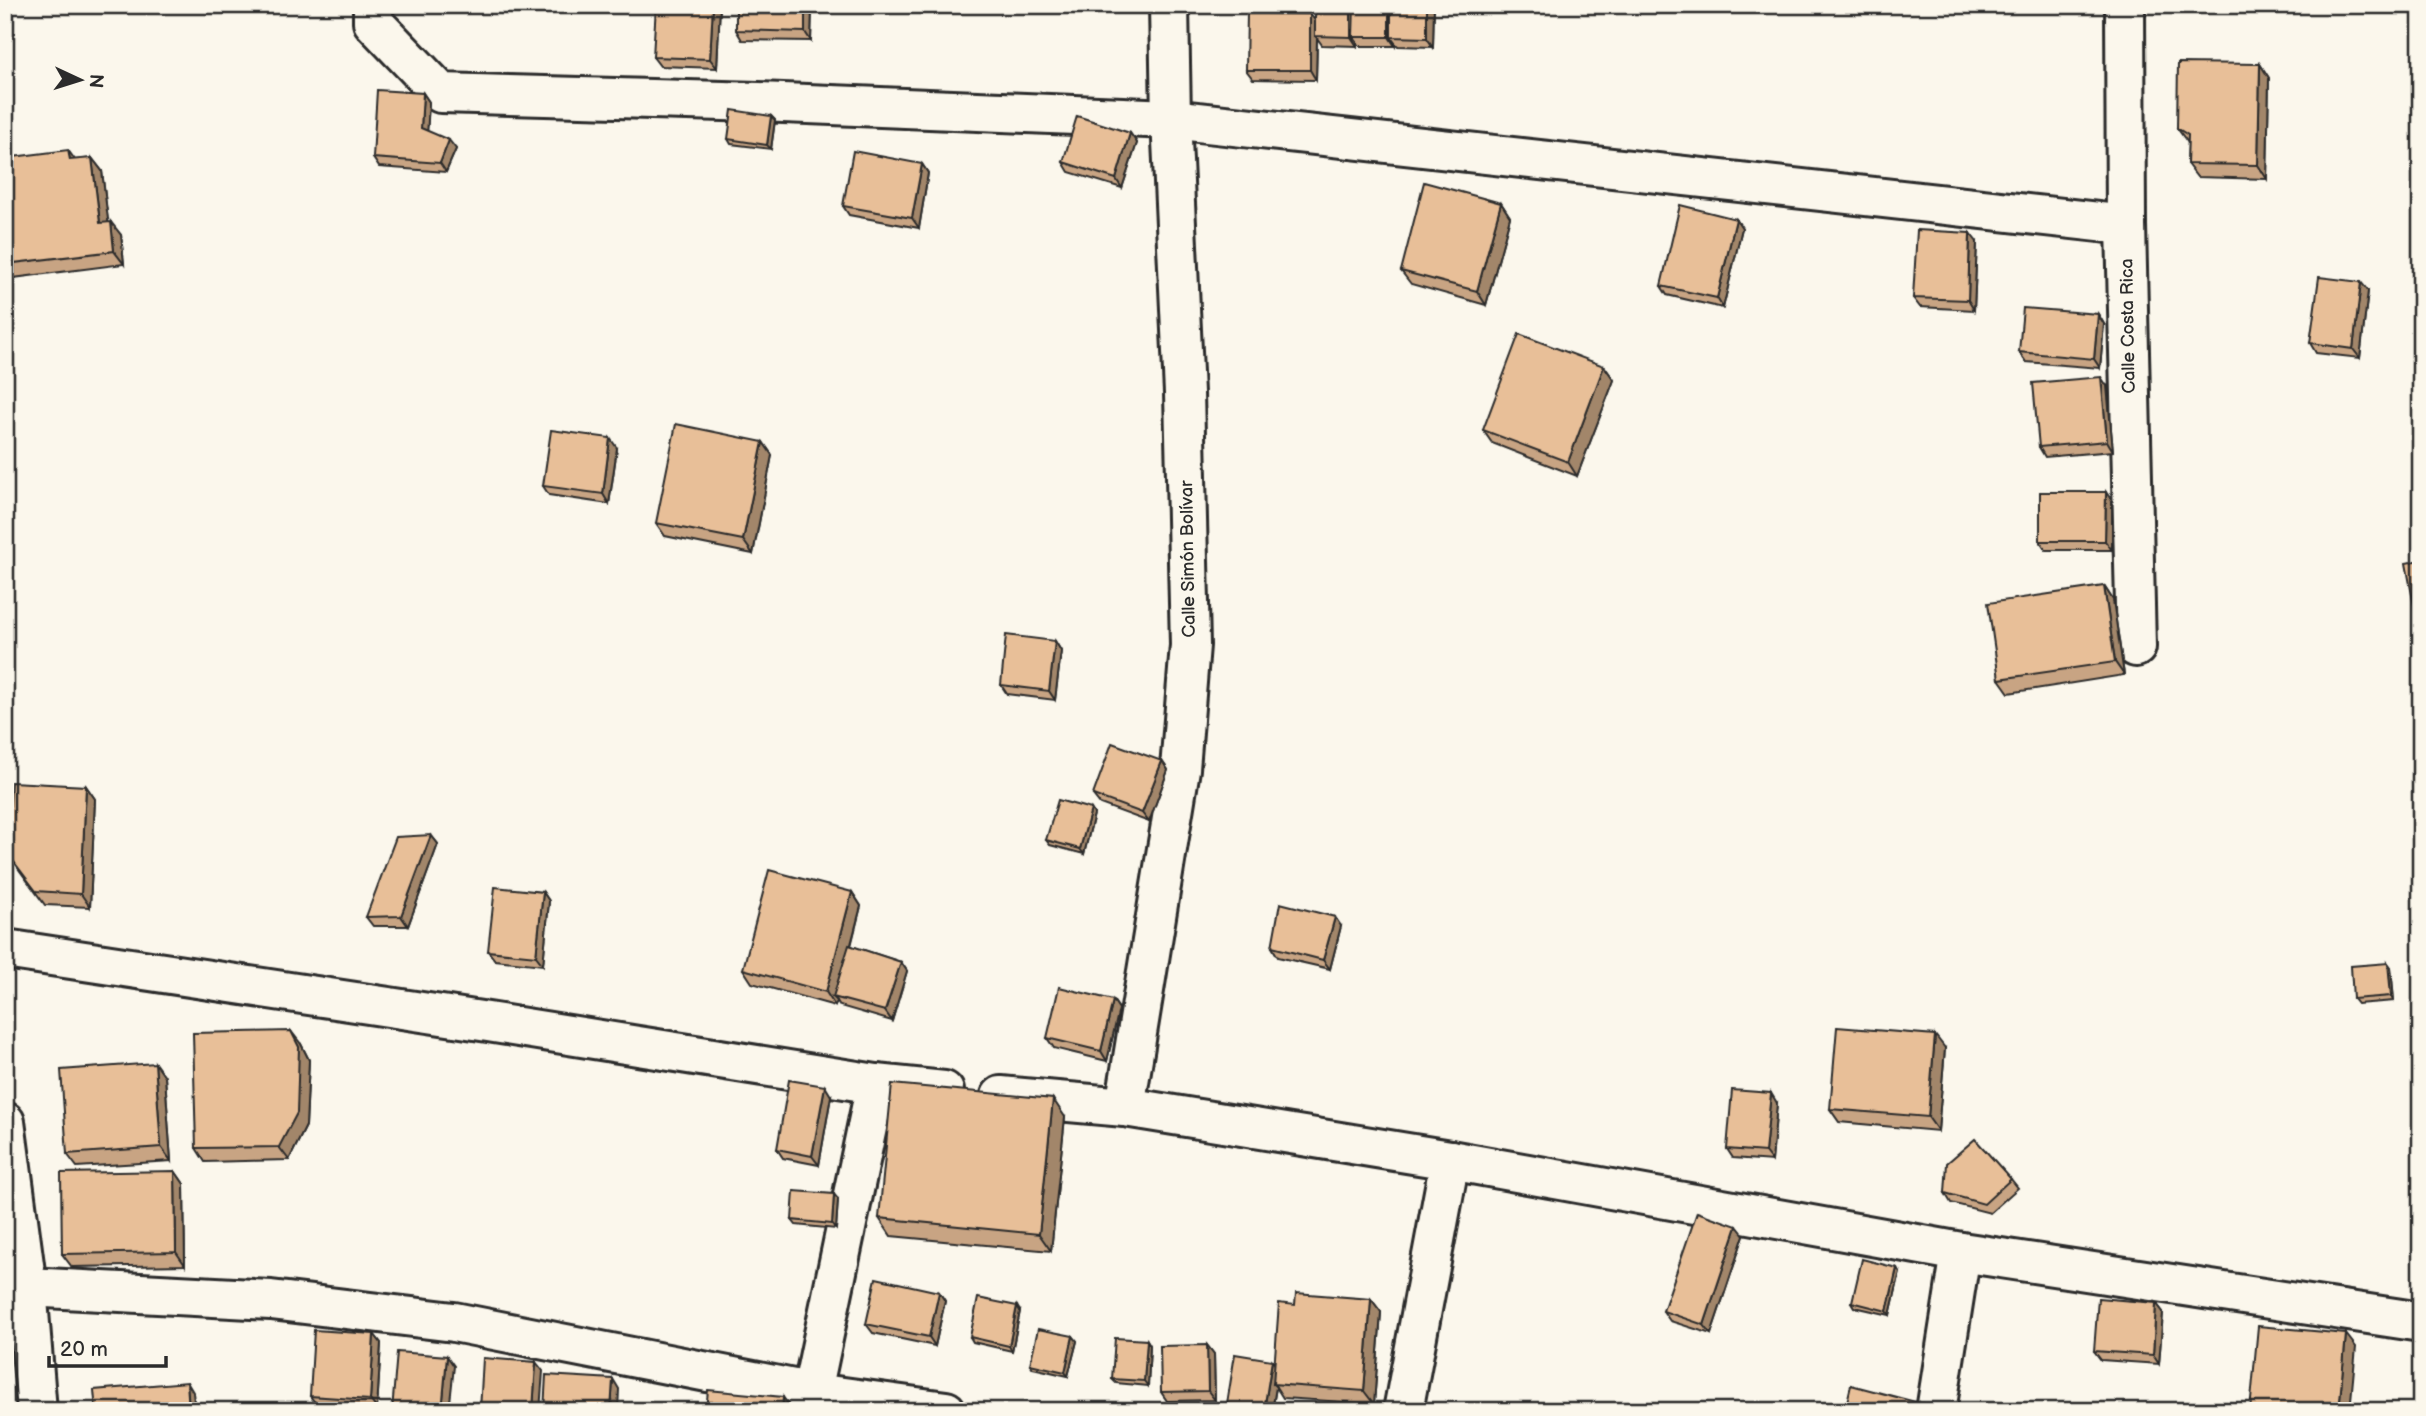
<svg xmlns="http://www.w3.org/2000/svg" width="2426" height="1416" font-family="'Balsamiq Sans',sans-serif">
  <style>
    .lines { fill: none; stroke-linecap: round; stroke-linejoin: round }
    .minor-casing { stroke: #2b2b2b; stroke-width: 44 }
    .minor { stroke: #fbf7ec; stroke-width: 38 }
    .wall { fill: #c8a483; stroke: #2b2b2b; stroke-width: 2 }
    .shaded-wall { fill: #a2866a; stroke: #2b2b2b; stroke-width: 2 }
    .building { fill: #e8bf98; stroke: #2b2b2b; stroke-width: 2 }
    .labels { text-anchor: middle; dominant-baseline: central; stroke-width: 5; stroke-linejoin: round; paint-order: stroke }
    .street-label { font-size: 18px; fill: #2b2b2b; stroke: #fbf7ec }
  </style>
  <rect width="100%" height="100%" fill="#fbf7ec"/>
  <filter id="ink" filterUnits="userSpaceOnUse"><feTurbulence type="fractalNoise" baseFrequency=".0143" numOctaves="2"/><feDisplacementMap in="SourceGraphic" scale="14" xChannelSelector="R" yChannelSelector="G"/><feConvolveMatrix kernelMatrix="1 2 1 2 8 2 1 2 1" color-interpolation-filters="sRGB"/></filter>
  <g filter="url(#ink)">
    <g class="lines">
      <g class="minor-casing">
        <g id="minor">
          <path d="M 373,5 L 373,22 L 441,93 L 759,102 L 1171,119 L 2126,225"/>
          <path d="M 2125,5 L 2126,225 L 2136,647"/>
          <path d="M 5,949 L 488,1022 L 876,1084 L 944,1091"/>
          <path d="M 1001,1096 L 1125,1107 L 1450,1160 L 1961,1252 L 2421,1322"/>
          <path d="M 1125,1107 L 1180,769 L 1190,645 L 1184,393 L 1171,119 L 1169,5"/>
          <path d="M 5,1122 L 27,1287 L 37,1411"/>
          <path d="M 27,1287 L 271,1300 L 454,1322 L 814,1393 L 946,1411"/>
          <path d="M 808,1411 L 876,1084"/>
          <path d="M 1403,1411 L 1450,1160"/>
          <path d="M 1936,1411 L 1961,1252"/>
        </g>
      </g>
      <use href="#minor" class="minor"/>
    </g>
    <g class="wall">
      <path d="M 720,5 L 717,68 L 660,66 L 653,57 Z"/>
      <path d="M 736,5 L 812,5 L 811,41 L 742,40 L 736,30 Z"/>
      <path d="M 1434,5 L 1433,47 L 1398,46 L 1395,43 L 1395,46 L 1360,46 L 1357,42 L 1357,46 L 1322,45 L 1317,38 L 1316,80 L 1253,79 L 1246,70 L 1315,21 Z"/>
      <path d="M 2260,64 L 2269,78 L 2267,179 L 2197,177 L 2187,164 L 2188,143 L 2177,128 Z"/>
      <path d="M 423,93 L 429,102 L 427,131 L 456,149 L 446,172 L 379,167 L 373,158 Z"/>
      <path d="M 771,116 L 775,120 L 771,149 L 731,144 L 728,139 Z"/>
      <path d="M 1130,133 L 1137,143 L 1122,188 L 1069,172 L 1063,162 Z"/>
      <path d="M 5,158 L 75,160 L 92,158 L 102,171 L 108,222 L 121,235 L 124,264 L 5,279 Z"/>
      <path d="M 922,164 L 928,173 L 919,228 L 849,215 L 843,206 Z"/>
      <path d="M 1501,203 L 1510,217 L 1486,305 L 1411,284 L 1401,271 Z"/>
      <path d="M 1736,219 L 1742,228 L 1723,308 L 1667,295 L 1661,286 Z"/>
      <path d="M 1977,242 L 1974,310 L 1920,307 L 1913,298 Z"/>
      <path d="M 2368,291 L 2360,358 L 2316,353 L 2310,343 Z"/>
      <path d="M 2098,314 L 2104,324 L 2100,368 L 2026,362 L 2019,352 Z"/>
      <path d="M 1604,366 L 1614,380 L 1577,476 L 1492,443 L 1483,430 Z"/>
      <path d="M 2107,386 L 2113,451 L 2045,457 L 2039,447 Z"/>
      <path d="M 5,421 L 10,436 L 5,438 Z"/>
      <path d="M 763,442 L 772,455 L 753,554 L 665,536 L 656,523 Z"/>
      <path d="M 617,448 L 609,504 L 549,495 L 543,486 Z"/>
      <path d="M 2112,501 L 2112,550 L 2046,550 L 2040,541 Z"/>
      <path d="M 2421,560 L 2421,615 L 2419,615 L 2415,611 Z"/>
      <path d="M 2104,586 L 2113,600 L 2124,675 L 2009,693 L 1999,679 Z"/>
      <path d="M 1055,641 L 1061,651 L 1055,700 L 1007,694 L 1001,685 Z"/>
      <path d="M 1162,761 L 1168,770 L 1149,822 L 1100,804 L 1093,795 Z"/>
      <path d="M 86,786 L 95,799 L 90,907 L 45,905 L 18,868 Z"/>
      <path d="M 1091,809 L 1094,814 L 1084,854 L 1050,845 L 1046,840 Z"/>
      <path d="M 431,835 L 438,844 L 408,926 L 373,926 L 366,917 Z"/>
      <path d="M 543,892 L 549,901 L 543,965 L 495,960 L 488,951 Z"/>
      <path d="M 852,892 L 861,906 L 851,946 L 901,962 L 907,971 L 892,1021 L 840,1006 L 837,1001 L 835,1006 L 752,983 L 743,969 Z"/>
      <path d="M 1341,926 L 1330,969 L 1278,957 L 1272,947 Z"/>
      <path d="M 2388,963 L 2391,967 L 2394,1001 L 2357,1004 L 2353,999 Z"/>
      <path d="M 1113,1000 L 1119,1009 L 1107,1061 L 1054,1048 L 1047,1038 Z"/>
      <path d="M 301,1044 L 309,1060 L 306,1126 L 289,1160 L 205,1162 L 196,1148 Z"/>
      <path d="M 1945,1048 L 1938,1131 L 1839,1122 L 1830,1109 Z"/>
      <path d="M 165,1077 L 171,1161 L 77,1167 L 67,1154 Z"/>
      <path d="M 831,1096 L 819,1165 L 783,1158 L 777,1149 Z"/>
      <path d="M 1777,1103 L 1772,1161 L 1733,1158 L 1727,1149 Z"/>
      <path d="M 1065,1117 L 1051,1251 L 891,1236 L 879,1218 Z"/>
      <path d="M 175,1171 L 184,1184 L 185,1265 L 72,1267 L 62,1254 Z"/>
      <path d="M 2011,1179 L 2018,1188 L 1990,1213 L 1951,1203 L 1945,1193 Z"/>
      <path d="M 838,1199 L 836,1229 L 796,1225 L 792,1220 Z"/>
      <path d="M 1744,1235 L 1711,1334 L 1670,1321 L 1663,1311 Z"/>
      <path d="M 1900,1272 L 1890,1315 L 1855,1307 L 1852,1302 Z"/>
      <path d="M 939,1292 L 945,1301 L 935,1346 L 873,1333 L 866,1324 Z"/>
      <path d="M 1371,1299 L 1381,1312 L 1374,1404 L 1283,1398 L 1276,1387 L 1272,1411 L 1232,1411 L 1227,1404 L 1272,1360 L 1275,1364 L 1295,1305 Z"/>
      <path d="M 2156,1303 L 2163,1312 L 2159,1364 L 2101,1360 L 2094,1351 Z"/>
      <path d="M 1020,1311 L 1012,1351 L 973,1342 L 970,1337 Z"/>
      <path d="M 374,1334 L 381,1343 L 377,1409 L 317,1405 L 310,1396 Z"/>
      <path d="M 1073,1336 L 1077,1341 L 1068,1376 L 1033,1368 L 1030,1364 Z"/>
      <path d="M 1147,1340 L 1150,1345 L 1148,1386 L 1116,1383 L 1112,1379 Z"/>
      <path d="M 1207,1345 L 1214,1354 L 1215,1400 L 1167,1401 L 1161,1392 Z"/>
    </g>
    <g class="shaded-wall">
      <path d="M 713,5 L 720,5 L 717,68 L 710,59 Z"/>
      <path d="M 805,5 L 812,5 L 811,41 L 805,32 Z"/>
      <path d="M 1351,5 L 1358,5 L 1353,37 L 1357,42 L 1357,46 L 1351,37 Z"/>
      <path d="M 1389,5 L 1396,5 L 1391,37 L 1395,43 L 1395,46 L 1389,37 Z"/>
      <path d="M 1427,5 L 1434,5 L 1433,47 L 1427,38 Z"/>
      <path d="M 1310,14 L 1317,23 L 1315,36 L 1317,38 L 1316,80 L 1310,70 Z"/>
      <path d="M 2260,64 L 2269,78 L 2267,179 L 2258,165 Z"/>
      <path d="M 423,93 L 429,102 L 427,137 L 421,128 Z"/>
      <path d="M 771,116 L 775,120 L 771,149 L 767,145 Z"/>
      <path d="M 1130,133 L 1137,143 L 1122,188 L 1116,179 Z"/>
      <path d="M 449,140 L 456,149 L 446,172 L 440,163 Z"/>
      <path d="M 68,150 L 78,164 L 70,160 Z"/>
      <path d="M 92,158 L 102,171 L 110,236 L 100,223 Z"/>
      <path d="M 922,164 L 928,173 L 919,228 L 912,218 Z"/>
      <path d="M 1501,203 L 1510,217 L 1486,305 L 1477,291 Z"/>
      <path d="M 1736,219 L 1742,228 L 1723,308 L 1717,298 Z"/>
      <path d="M 111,222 L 121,235 L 124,264 L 114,251 Z"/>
      <path d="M 1970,233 L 1977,242 L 1974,310 L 1968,300 Z"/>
      <path d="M 2361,282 L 2368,291 L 2360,358 L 2353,349 Z"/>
      <path d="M 2098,314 L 2104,324 L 2100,368 L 2094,359 Z"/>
      <path d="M 1604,366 L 1614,380 L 1577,476 L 1568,462 Z"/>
      <path d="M 2101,377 L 2107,386 L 2113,451 L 2107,441 Z"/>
      <path d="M 5,421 L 10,436 L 5,430 Z"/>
      <path d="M 610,438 L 617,448 L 609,504 L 603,494 Z"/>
      <path d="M 763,442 L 772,455 L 753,554 L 743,540 Z"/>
      <path d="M 2106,492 L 2112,501 L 2112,550 L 2105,541 Z"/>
      <path d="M 2104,586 L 2113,600 L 2124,675 L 2115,662 Z"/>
      <path d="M 1055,641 L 1061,651 L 1055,700 L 1049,691 Z"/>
      <path d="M 1162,761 L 1168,770 L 1149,822 L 1142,813 Z"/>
      <path d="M 86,786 L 95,799 L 90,907 L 81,894 Z"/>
      <path d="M 1091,809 L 1094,814 L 1084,854 L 1080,849 Z"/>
      <path d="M 431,835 L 438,844 L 408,926 L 401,916 Z"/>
      <path d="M 543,892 L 549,901 L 543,965 L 536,956 Z"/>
      <path d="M 852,892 L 861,906 L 837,998 L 833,997 L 837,1001 L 835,1006 L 826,992 Z"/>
      <path d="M 1335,917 L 1341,926 L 1330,969 L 1323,960 Z"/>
      <path d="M 901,962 L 907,971 L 892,1021 L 885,1011 Z"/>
      <path d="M 2388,963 L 2391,967 L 2394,1001 L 2391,996 Z"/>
      <path d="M 1113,1000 L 1119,1009 L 1107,1061 L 1101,1051 Z"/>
      <path d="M 291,1031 L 301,1044 L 309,1060 L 306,1126 L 289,1160 L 279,1147 Z"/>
      <path d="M 1935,1035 L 1945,1048 L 1938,1131 L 1928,1117 Z"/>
      <path d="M 155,1063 L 165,1077 L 171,1161 L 161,1147 Z"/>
      <path d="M 825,1086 L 831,1096 L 819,1165 L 812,1156 Z"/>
      <path d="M 1771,1093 L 1777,1103 L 1772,1161 L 1765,1152 Z"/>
      <path d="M 1053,1099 L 1065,1117 L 1051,1251 L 1039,1234 Z"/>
      <path d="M 175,1171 L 184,1184 L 185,1265 L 176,1252 Z"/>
      <path d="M 834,1194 L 838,1199 L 836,1229 L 832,1224 Z"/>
      <path d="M 1737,1226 L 1744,1235 L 1711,1334 L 1704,1325 Z"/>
      <path d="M 1897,1268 L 1900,1272 L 1890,1315 L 1887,1311 Z"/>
      <path d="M 939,1292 L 945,1301 L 935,1346 L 929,1337 Z"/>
      <path d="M 1371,1299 L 1381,1312 L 1374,1404 L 1364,1391 Z"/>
      <path d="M 2156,1303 L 2163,1312 L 2159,1364 L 2153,1355 Z"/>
      <path d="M 1017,1306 L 1020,1311 L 1012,1351 L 1009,1346 Z"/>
      <path d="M 374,1334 L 381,1343 L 377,1409 L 370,1400 Z"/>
      <path d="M 2346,1334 L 2356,1347 L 2350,1411 L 2339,1411 Z"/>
      <path d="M 1073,1336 L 1077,1341 L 1068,1376 L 1065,1372 Z"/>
      <path d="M 1147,1340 L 1150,1345 L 1148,1386 L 1144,1381 Z"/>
      <path d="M 1207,1345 L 1214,1354 L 1215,1400 L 1208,1391 Z"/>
      <path d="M 447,1356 L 454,1366 L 449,1411 L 442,1411 Z"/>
      <path d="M 1272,1360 L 1278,1369 L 1273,1384 L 1276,1387 L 1272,1411 L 1264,1411 Z"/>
      <path d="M 536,1362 L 543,1371 L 540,1411 L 533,1411 Z"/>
      <path d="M 613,1379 L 619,1389 L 618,1411 L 611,1411 Z"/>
      <path d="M 187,1382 L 193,1392 L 195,1411 L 189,1411 Z"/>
      <path d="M 783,1397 L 790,1407 L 789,1411 L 782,1411 Z"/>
      <path d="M 1923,1404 L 1928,1411 L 1922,1411 Z"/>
    </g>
    <g class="building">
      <path d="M 656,5 L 713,5 L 710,59 L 653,57 Z"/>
      <path d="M 736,5 L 805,5 L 805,32 L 736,30 Z"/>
      <path d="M 1315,5 L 1351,5 L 1351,37 L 1315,36 Z"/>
      <path d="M 1354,5 L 1389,5 L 1389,37 L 1353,37 Z"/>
      <path d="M 1391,5 L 1427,5 L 1427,38 L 1391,37 Z"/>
      <path d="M 1247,13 L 1310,14 L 1310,70 L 1246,70 Z"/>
      <path d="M 2178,63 L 2260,64 L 2258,165 L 2187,164 L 2188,135 L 2177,128 Z"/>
      <path d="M 377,90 L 423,93 L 421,128 L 449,140 L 440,163 L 373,158 Z"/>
      <path d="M 732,110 L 771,116 L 767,145 L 728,139 Z"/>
      <path d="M 1077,116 L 1130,133 L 1116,179 L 1063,162 Z"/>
      <path d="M 68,150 L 70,160 L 92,158 L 100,223 L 111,222 L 114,251 L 5,264 L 5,158 Z"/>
      <path d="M 853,151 L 922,164 L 912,218 L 843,206 Z"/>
      <path d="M 1424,182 L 1501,203 L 1477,291 L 1401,271 Z"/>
      <path d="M 1680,205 L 1736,219 L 1717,298 L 1661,286 Z"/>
      <path d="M 1917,230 L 1970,233 L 1968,300 L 1913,298 Z"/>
      <path d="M 2319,277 L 2361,282 L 2353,349 L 2310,343 Z"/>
      <path d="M 2023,308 L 2098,314 L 2094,359 L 2019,352 Z"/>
      <path d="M 1519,334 L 1604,366 L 1568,462 L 1483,430 Z"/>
      <path d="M 2101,377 L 2107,441 L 2039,447 L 2033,383 Z"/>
      <path d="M 676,424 L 763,442 L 743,540 L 656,523 Z"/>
      <path d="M 551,430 L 610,438 L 603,494 L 543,486 Z"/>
      <path d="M 2040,492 L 2106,492 L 2105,541 L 2040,541 Z"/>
      <path d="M 2421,560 L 2421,610 L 2415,611 L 2406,563 Z"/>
      <path d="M 2104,586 L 2115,662 L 1999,679 L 1988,603 Z"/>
      <path d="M 1006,635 L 1055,641 L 1049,691 L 1001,685 Z"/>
      <path d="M 1112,743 L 1162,761 L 1142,813 L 1093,795 Z"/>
      <path d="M 11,782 L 86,786 L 81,894 L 36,891 L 8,854 Z"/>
      <path d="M 1058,800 L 1091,809 L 1080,849 L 1046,840 Z"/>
      <path d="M 431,835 L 401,916 L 366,917 L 396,837 Z"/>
      <path d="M 769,870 L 852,892 L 826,992 L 743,969 Z"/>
      <path d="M 495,887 L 543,892 L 536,956 L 488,951 Z"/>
      <path d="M 1280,903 L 1335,917 L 1323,960 L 1272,947 Z"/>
      <path d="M 849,945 L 901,962 L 885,1011 L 833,997 Z"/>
      <path d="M 2388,963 L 2391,996 L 2353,999 L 2351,966 Z"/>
      <path d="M 1059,987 L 1113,1000 L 1101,1051 L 1047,1038 Z"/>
      <path d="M 1837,1027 L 1935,1035 L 1928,1117 L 1830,1109 Z"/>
      <path d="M 291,1031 L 299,1047 L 297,1113 L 279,1147 L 196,1148 L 193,1033 Z"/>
      <path d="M 155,1063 L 161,1147 L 67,1154 L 61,1070 Z"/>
      <path d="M 789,1080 L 825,1086 L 812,1156 L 777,1149 Z"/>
      <path d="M 892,1084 L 1053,1099 L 1039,1234 L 879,1218 Z"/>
      <path d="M 1732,1090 L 1771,1093 L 1765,1152 L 1727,1149 Z"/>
      <path d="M 1975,1139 L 2011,1179 L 1984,1204 L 1945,1193 L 1947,1163 Z"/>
      <path d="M 175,1171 L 176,1252 L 62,1254 L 61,1173 Z"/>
      <path d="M 794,1191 L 834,1194 L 832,1224 L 792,1220 Z"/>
      <path d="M 1697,1212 L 1737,1226 L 1704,1325 L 1663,1311 Z"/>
      <path d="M 1862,1259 L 1897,1268 L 1887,1311 L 1852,1302 Z"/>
      <path d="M 876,1278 L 939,1292 L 929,1337 L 866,1324 Z"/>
      <path d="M 1296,1293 L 1371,1299 L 1364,1391 L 1273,1384 L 1279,1303 L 1295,1305 Z"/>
      <path d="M 978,1298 L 1017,1306 L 1009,1346 L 970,1337 Z"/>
      <path d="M 2098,1298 L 2156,1303 L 2153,1355 L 2094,1351 Z"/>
      <path d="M 2258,1326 L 2346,1334 L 2339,1411 L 2250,1411 Z"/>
      <path d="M 1038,1329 L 1073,1336 L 1065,1372 L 1030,1364 Z"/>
      <path d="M 314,1330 L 374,1334 L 370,1400 L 310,1396 Z"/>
      <path d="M 1115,1338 L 1147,1340 L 1144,1381 L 1112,1379 Z"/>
      <path d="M 1207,1345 L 1208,1391 L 1161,1392 L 1160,1346 Z"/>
      <path d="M 397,1352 L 447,1356 L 442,1411 L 392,1411 Z"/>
      <path d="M 1235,1354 L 1272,1360 L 1264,1410 L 1227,1404 Z"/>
      <path d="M 483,1358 L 536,1362 L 533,1411 L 480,1411 Z"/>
      <path d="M 546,1375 L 613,1379 L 611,1411 L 544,1411 Z"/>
      <path d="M 187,1382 L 189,1411 L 96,1411 L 94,1390 Z"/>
      <path d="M 1851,1385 L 1923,1404 L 1922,1411 L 1845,1411 Z"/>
      <path d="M 708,1390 L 783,1397 L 782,1411 L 706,1411 Z"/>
    </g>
  </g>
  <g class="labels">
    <g class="street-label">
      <text transform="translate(2128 326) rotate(-91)">Calle Costa Rica</text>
      <text transform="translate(1188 559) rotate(-91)">Calle Simón Bolívar</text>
    </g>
  </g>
  <rect width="2426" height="1416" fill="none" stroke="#fbf7ec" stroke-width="28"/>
  <rect x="14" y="14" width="2398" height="1388" fill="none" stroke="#2b2b2b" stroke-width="2.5" filter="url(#ink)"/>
  <g transform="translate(80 80) rotate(94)" stroke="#fbf7ec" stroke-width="5" paint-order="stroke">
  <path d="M0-5L12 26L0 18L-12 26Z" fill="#2b2b2b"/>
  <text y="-10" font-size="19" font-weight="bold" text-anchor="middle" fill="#2b2b2b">N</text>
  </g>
  <path d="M49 1356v10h117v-10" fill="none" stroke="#2b2b2b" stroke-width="3.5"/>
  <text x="60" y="1356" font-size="21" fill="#2b2b2b" stroke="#fbf7ec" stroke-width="5" paint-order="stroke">20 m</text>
</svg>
